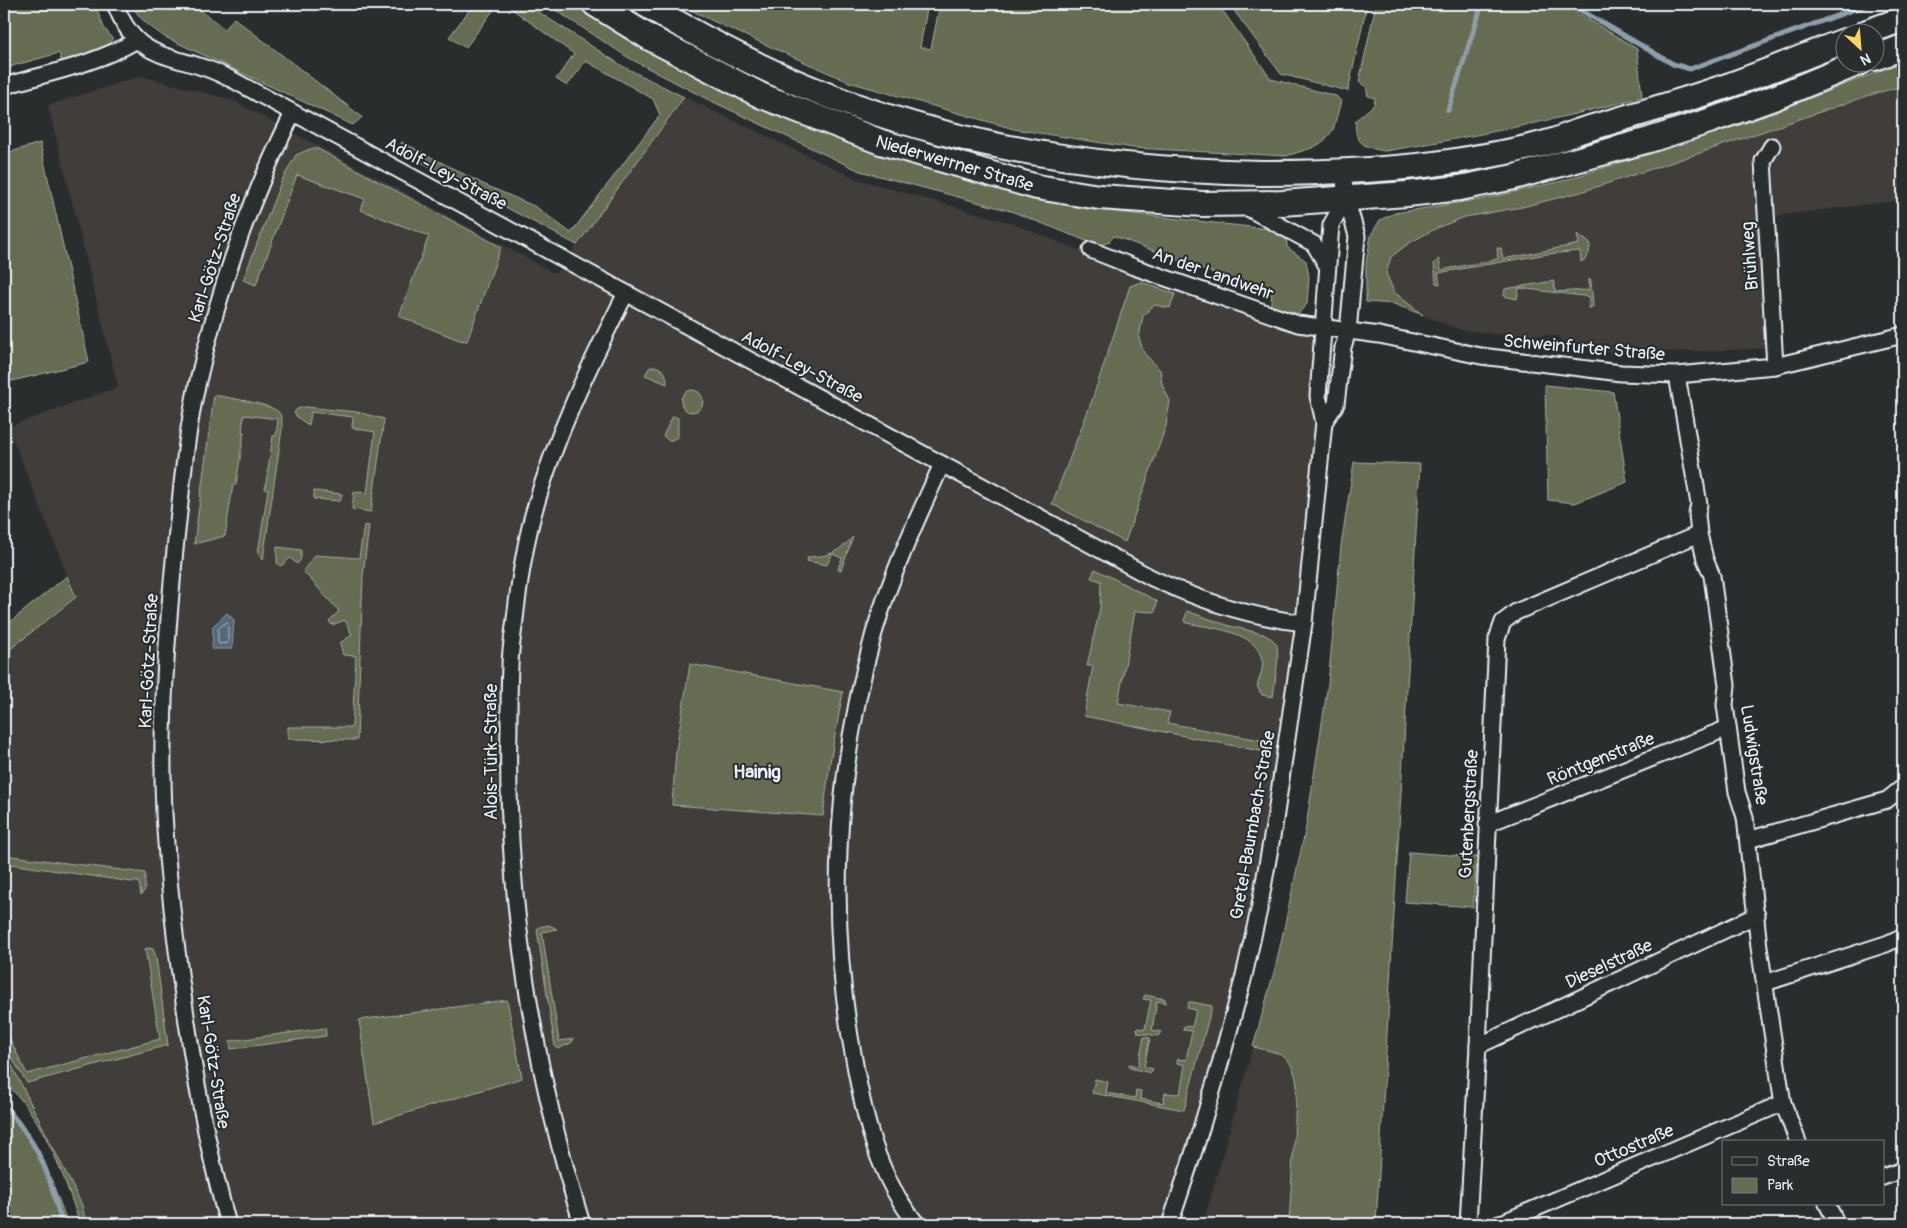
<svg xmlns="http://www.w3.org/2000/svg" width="1907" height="1228" font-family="Pangolin,sans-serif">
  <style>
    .built { fill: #3f3d3a }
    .green { fill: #666c51; stroke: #a7aea4 }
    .water { fill: #546777; stroke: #8f9eab }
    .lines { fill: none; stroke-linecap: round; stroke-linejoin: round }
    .shore { stroke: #adbac4; stroke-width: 1 }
    .stream { stroke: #8f9eab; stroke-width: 5 }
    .minor-casing { stroke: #e8f1f8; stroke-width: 19 }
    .primary-casing { stroke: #e8f1f8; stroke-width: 28 }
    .minor { stroke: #2a2d2e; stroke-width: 15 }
    .primary { stroke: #2a2d2e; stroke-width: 24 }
    .labels { text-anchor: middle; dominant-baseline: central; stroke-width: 4; stroke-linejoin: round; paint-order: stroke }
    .street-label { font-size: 18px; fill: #e8f1f8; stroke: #2a2d2e }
    .neighbourhood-label { font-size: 19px; font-weight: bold; fill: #e8f1f8; stroke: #2a2d2e }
  </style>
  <rect width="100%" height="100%" fill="#2a2d2e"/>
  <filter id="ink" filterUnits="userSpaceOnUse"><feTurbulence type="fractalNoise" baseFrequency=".02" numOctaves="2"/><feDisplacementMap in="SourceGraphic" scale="10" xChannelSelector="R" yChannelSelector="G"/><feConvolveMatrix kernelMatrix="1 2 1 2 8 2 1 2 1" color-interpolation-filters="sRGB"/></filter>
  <g filter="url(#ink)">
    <g class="built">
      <path d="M 141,76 L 232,100 L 556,274 L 684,97 L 857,179 L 1008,222 L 1178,289 L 1314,335 L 1319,366 L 1322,422 L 1303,624 L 1257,910 L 1169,1224 L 86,1224 L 82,1205 L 4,1050 L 4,654 L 76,596 L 8,427 L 118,387 L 48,105 Z"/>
      <path d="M 1903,86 L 1903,200 L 1758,218 L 1768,348 L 1702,351 L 1608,352 L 1563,342 L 1557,336 L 1544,335 L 1525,337 L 1461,330 L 1423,315 L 1403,300 L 1394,292 L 1386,273 L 1391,257 L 1409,243 L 1439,227 L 1465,217 L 1522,207 L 1581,192 L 1694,155 L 1870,95 Z"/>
      <path d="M 1253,1047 L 1281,1054 L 1295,1069 L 1297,1084 L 1289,1224 L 1203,1224 Z"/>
    </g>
    <g class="green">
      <path d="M 4,4 L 95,4 L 104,28 L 113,39 L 105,49 L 62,63 L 59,53 L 12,66 L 12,67 L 6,69 L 4,68 Z"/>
      <path d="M 132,4 L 192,4 L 225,29 L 234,18 L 362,117 L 353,125 L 165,37 C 152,28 138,19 132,4 Z"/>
      <path d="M 474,4 L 498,4 L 466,47 L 464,47 L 449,37 Z"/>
      <path d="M 505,4 L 526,4 L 624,67 L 684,97 L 577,245 L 479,193 L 474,190 L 476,184 L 467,180 L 465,185 L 400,151 L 399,149 L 402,142 L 483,184 L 536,207 L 571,233 L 660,115 L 653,99 L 586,61 L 567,86 L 556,79 L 574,54 Z"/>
      <path d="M 546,4 L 579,4 L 682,65 L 1036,199 L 1099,210 L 1268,229 L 1286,236 L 1287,247 L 1306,261 L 1309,277 L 1307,304 L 1297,315 L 1270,308 L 1272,295 L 1114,236 L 1109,242 L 1099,246 L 1011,211 L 860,171 L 707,99 L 629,58 Z"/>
      <path d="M 679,4 L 928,4 L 920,47 L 931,49 L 940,4 L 1218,4 L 1271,79 L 1336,96 L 1341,101 L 1333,130 L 1323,142 L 1312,148 L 1286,156 L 1134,148 L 1014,129 L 849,82 L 715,22 Z"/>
      <path d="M 1229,4 L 1367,4 L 1348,91 L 1281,74 Z"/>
      <path d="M 1376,4 L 1563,4 L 1637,49 L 1642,97 C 1557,120 1472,137 1385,151 C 1365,148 1353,143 1356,120 L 1374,105 L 1375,98 L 1368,96 L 1366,87 L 1359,82 Z"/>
      <path d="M 1903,62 L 1903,86 L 1870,95 L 1694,155 L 1581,192 L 1522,207 L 1465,217 L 1439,227 L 1409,243 L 1391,257 L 1386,273 L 1394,292 L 1423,315 L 1394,304 L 1366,302 L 1366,264 L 1371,235 L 1380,220 L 1395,213 L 1483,199 L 1562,181 L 1746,123 Z"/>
      <path d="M 40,143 L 89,362 L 4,383 L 4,154 Z"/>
      <path d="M 310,149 L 318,149 L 501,247 L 467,341 L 459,340 L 399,316 L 429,236 L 361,210 L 365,199 L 297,175 L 256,285 L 243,280 L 281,182 L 296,155 Z"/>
      <path d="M 1577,234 L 1590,243 C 1590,252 1589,258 1581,262 L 1580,251 L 1547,254 L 1438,273 L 1440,284 L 1436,283 L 1434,263 L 1439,259 L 1441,270 L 1498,259 L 1497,248 L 1501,248 L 1503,259 L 1579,244 Z"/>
      <path d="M 1589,279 L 1591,281 L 1593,306 L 1591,308 L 1589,308 L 1590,297 L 1519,288 L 1517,299 L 1504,296 L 1505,289 L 1554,281 L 1555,292 L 1589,290 Z"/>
      <path d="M 1141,282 L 1175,294 L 1170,308 L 1154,305 L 1143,316 L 1139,338 L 1144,353 L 1160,370 L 1162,384 L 1170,401 L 1166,426 L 1125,542 L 1052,504 L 1091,403 L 1130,286 Z"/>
      <path d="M 655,366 C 665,370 667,374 667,384 L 645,375 L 649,368 Z"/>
      <path d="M 1545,385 L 1613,392 L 1627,482 L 1575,503 L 1548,500 Z"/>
      <circle cx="692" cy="401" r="11"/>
      <path d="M 214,395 C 228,398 267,403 277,411 C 283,415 282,423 282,429 L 263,560 L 258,553 L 268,490 L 265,489 L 273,436 L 276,436 L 278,419 L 244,415 L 242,432 L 244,432 L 236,485 L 233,485 L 225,536 L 194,544 Z"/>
      <path d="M 305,407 L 357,412 L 384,419 L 371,512 L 352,509 L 354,492 L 367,493 L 375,432 L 352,428 L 353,417 L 311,412 L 309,425 L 298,418 L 294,413 L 297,409 Z"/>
      <path d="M 673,416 L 678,418 L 678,437 L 669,441 L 663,436 Z"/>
      <path d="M 1354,462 L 1420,464 L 1376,1224 L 1289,1224 L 1297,1084 C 1292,1054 1280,1053 1253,1047 L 1276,965 L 1306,827 L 1328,684 L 1341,546 Z"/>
      <path d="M 314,491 L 342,494 L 340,501 L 314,499 Z"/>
      <path d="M 364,525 L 369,526 L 363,575 L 357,740 L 288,739 L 288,727 L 352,727 L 356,656 L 343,655 L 340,643 L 352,635 L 345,620 L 332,625 L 329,621 L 339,611 L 303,571 L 315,555 L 359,558 Z"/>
      <path d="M 853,537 L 841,570 L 838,569 L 842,558 L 832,554 L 827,565 L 807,561 L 808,557 C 830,556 837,553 853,537 Z"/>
      <path d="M 277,547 L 301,550 L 301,559 L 297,564 L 290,558 L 281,566 L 277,563 Z"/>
      <path d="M 1095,569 L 1157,601 L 1155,612 L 1135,611 L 1118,703 L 1170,712 L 1167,723 L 1266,741 L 1265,752 L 1084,716 L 1093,666 L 1087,666 L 1100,608 L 1101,581 L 1091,578 Z"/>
      <path d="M 67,576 L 76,597 L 4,654 L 4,627 Z"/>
      <path d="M 1187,611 L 1230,626 L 1263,634 L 1272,639 L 1277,645 L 1278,658 L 1273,697 L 1262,695 L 1257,686 C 1259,679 1264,668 1262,660 C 1257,631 1211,628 1187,623 L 1184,621 Z"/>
      <path d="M 690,664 L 843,692 L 830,762 L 823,816 L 672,805 L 676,751 Z"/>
      <path d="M 1409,852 L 1477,857 L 1473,907 L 1405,902 Z"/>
      <path d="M 4,855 L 145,873 L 145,890 L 141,895 L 139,882 L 132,882 L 4,863 Z"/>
      <path d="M 549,925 L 557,929 L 542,932 L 559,1041 L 574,1039 L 571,1043 L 558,1049 L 555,1047 L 537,929 L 539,927 Z"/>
      <path d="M 149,948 L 153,949 L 156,957 L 168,1045 L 27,1083 L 4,1045 L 4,1027 L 27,1074 L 160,1039 L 145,949 Z"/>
      <path d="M 1145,995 L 1165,999 L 1166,1003 L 1157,1001 L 1152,1030 L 1161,1032 L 1158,1036 L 1138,1033 L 1137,1028 L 1145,1029 L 1151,1000 L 1143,999 Z"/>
      <path d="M 507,1000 L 522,1078 L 374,1123 L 359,1020 Z"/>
      <path d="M 1189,1002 L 1192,1002 L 1212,1006 L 1184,1110 L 1092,1093 L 1095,1079 L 1108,1082 L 1106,1093 L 1135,1098 L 1136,1090 L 1141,1091 L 1140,1099 L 1163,1103 L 1165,1093 L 1180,1094 L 1185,1065 L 1177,1063 L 1178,1059 L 1186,1060 L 1192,1031 L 1183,1030 L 1184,1026 L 1192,1027 L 1196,1010 L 1187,1008 Z"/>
      <path d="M 325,1028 L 326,1036 L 231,1049 L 230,1041 Z"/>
      <path d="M 1144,1037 L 1150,1038 L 1144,1067 L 1153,1069 L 1151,1073 L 1130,1068 L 1129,1064 L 1138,1066 Z"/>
      <path d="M 4,1050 L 82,1205 L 86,1224 L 80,1224 C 68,1187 52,1142 29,1110 C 22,1100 12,1090 4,1080 Z"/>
      <path d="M 4,1103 L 26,1130 L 45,1163 L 68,1224 L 10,1224 L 9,1217 L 4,1217 Z"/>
    </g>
    <path class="water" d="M 227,613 L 234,620 L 232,649 L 212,649 L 213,626 Z"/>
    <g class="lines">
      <path class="shore" d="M 227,622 L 228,625 L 228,643 L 219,644 L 218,642 L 218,629 Z"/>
      <g class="stream">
        <path d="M 1570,4 L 1673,64 L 1690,69 L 1869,4"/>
        <path d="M 1448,110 L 1482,4"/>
        <path d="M 4,1105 C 21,1125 37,1146 46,1171 C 53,1188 57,1207 62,1224"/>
      </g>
      <g class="minor-casing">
        <g id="minor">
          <path d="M 115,4 C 120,17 126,30 137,40 C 155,57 183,60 205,68 C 215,71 224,76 233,80 L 1152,578 C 1201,601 1250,617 1304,623"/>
          <path d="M 4,86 C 49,73 96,64 137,40"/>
          <path d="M 1772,146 L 1763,161 L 1775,366"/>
          <path d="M 1244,206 L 1314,244 L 1327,266"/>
          <path d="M 1091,250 L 1134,267 L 1298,324 L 1379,335 L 1481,356 L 1621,373 L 1677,375 L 1775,366 L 1903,335"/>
          <path d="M 1677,375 L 1699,504 L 1697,514 L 1699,534 L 1705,559 L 1712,576 L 1727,685 L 1725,705 L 1737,792 L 1745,817 L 1759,947 L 1781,1091 L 1783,1103 L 1798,1142"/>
          <path d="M 1324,422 L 1336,404 L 1343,347 L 1348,331 L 1357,236 L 1346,198 L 1343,172"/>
          <path d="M 1487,824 L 1728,728"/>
          <path d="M 1748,840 L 1887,800 L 1903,787"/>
          <path d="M 1765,983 L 1886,944 L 1903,936"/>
          <path d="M 1478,1046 L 1757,915"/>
          <path d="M 1883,1177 L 1903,1170"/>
          <path d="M 1827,1204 L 1837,1224"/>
          <path d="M 228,1224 C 210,1160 198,1095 188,1029 C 177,957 168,886 164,813 C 160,722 167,630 176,540 C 182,487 186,433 198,381 C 219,288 250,199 293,113"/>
          <path d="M 582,1224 C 532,1064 505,893 509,725 C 509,706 509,687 510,667 C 510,651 513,635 515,619 C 519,584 524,549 533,515 C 555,436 589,366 626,293"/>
          <path d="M 917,1224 C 878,1178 864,1117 854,1059 C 827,918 835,772 874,633 C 891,575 917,519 942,464"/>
          <path d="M 1170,1224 L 1197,1142 L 1217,1075 L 1243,980 L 1259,910 L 1275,820 L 1304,623 L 1324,422 L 1318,396 L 1331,225 L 1346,198"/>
          <path d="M 1468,1224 L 1478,1046 L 1497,639 L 1503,622 L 1516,612 L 1699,534"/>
          <path d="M 1499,1224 L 1783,1103"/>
        </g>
      </g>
      <g class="primary-casing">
        <g id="primary">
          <path id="s1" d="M 595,4 L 650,38 L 762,96 L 881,142 L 1037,187 L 1099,197 L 1203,204 L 1282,203 L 1407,194 L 1460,188 L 1514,177 L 1649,140 L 1709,121 L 1776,97 L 1861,62"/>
          <path d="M 645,4 C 737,60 839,106 944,133 C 1047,160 1154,171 1261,173 C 1326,173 1391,171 1455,161 C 1487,156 1522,150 1553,141 C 1563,138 1573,133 1583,130 C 1631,116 1680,102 1727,86 C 1767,72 1805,56 1844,41"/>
          <path d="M 1867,32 L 1903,19"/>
          <path d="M 1874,58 L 1903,47"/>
        </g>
      </g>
      <use href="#minor" class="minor"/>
      <use href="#primary" class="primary"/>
    </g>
  </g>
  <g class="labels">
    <g class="street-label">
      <text stroke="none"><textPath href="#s1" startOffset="395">Niederwerrner Straße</textPath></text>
      <text transform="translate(446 174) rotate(28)">Adolf-Ley-Straße</text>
      <text transform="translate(1750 256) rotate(-94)">Brühlweg</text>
      <text transform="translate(215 258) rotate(-72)">Karl-Götz-Straße</text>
      <text transform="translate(1213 274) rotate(19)">An der Landwehr</text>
      <text transform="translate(1584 348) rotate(5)">Schweinfurter Straße</text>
      <text transform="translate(802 367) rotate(28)">Adolf-Ley-Straße</text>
      <text transform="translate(149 661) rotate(-87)">Karl-Götz-Straße</text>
      <text transform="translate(491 752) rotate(-90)">Alois-Türk-Straße</text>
      <text transform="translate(1754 755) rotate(81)">Ludwigstraße</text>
      <text transform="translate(1601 759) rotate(-22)">Röntgenstraße</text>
      <text transform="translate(1469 814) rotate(-87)">Gutenbergstraße</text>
      <text transform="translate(1253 825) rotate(-80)">Gretel-Baumbach-Straße</text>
      <text transform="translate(1609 964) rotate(-25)">Dieselstraße</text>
      <text transform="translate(213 1062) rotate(81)">Karl-Götz-Straße</text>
      <text transform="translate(1634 1146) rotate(-23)">Ottostraße</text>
    </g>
    <g class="neighbourhood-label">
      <text x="757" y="772">Hainig</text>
    </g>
  </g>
  <rect width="1907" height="1228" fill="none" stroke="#2a2d2e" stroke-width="20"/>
  <rect x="10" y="10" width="1887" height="1208" fill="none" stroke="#e8f1f8" stroke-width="2" filter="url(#ink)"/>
  <rect x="1722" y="1140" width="162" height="65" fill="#2a2d2e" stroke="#767b7f"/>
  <rect x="1732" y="1157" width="25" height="8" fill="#2a2d2e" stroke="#767b7f"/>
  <text x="1767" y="1166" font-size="15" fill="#e8f1f8">Straße</text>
  <rect x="1732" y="1178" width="25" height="15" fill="#666c51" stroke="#767b7f"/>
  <text x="1767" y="1190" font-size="15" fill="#e8f1f8">Park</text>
  <g transform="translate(1860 48) rotate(154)"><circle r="24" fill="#2a2d2e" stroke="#767b7f"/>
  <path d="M0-4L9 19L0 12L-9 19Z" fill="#ffd166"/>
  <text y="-8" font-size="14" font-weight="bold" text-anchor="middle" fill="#e8f1f8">N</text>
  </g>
</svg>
